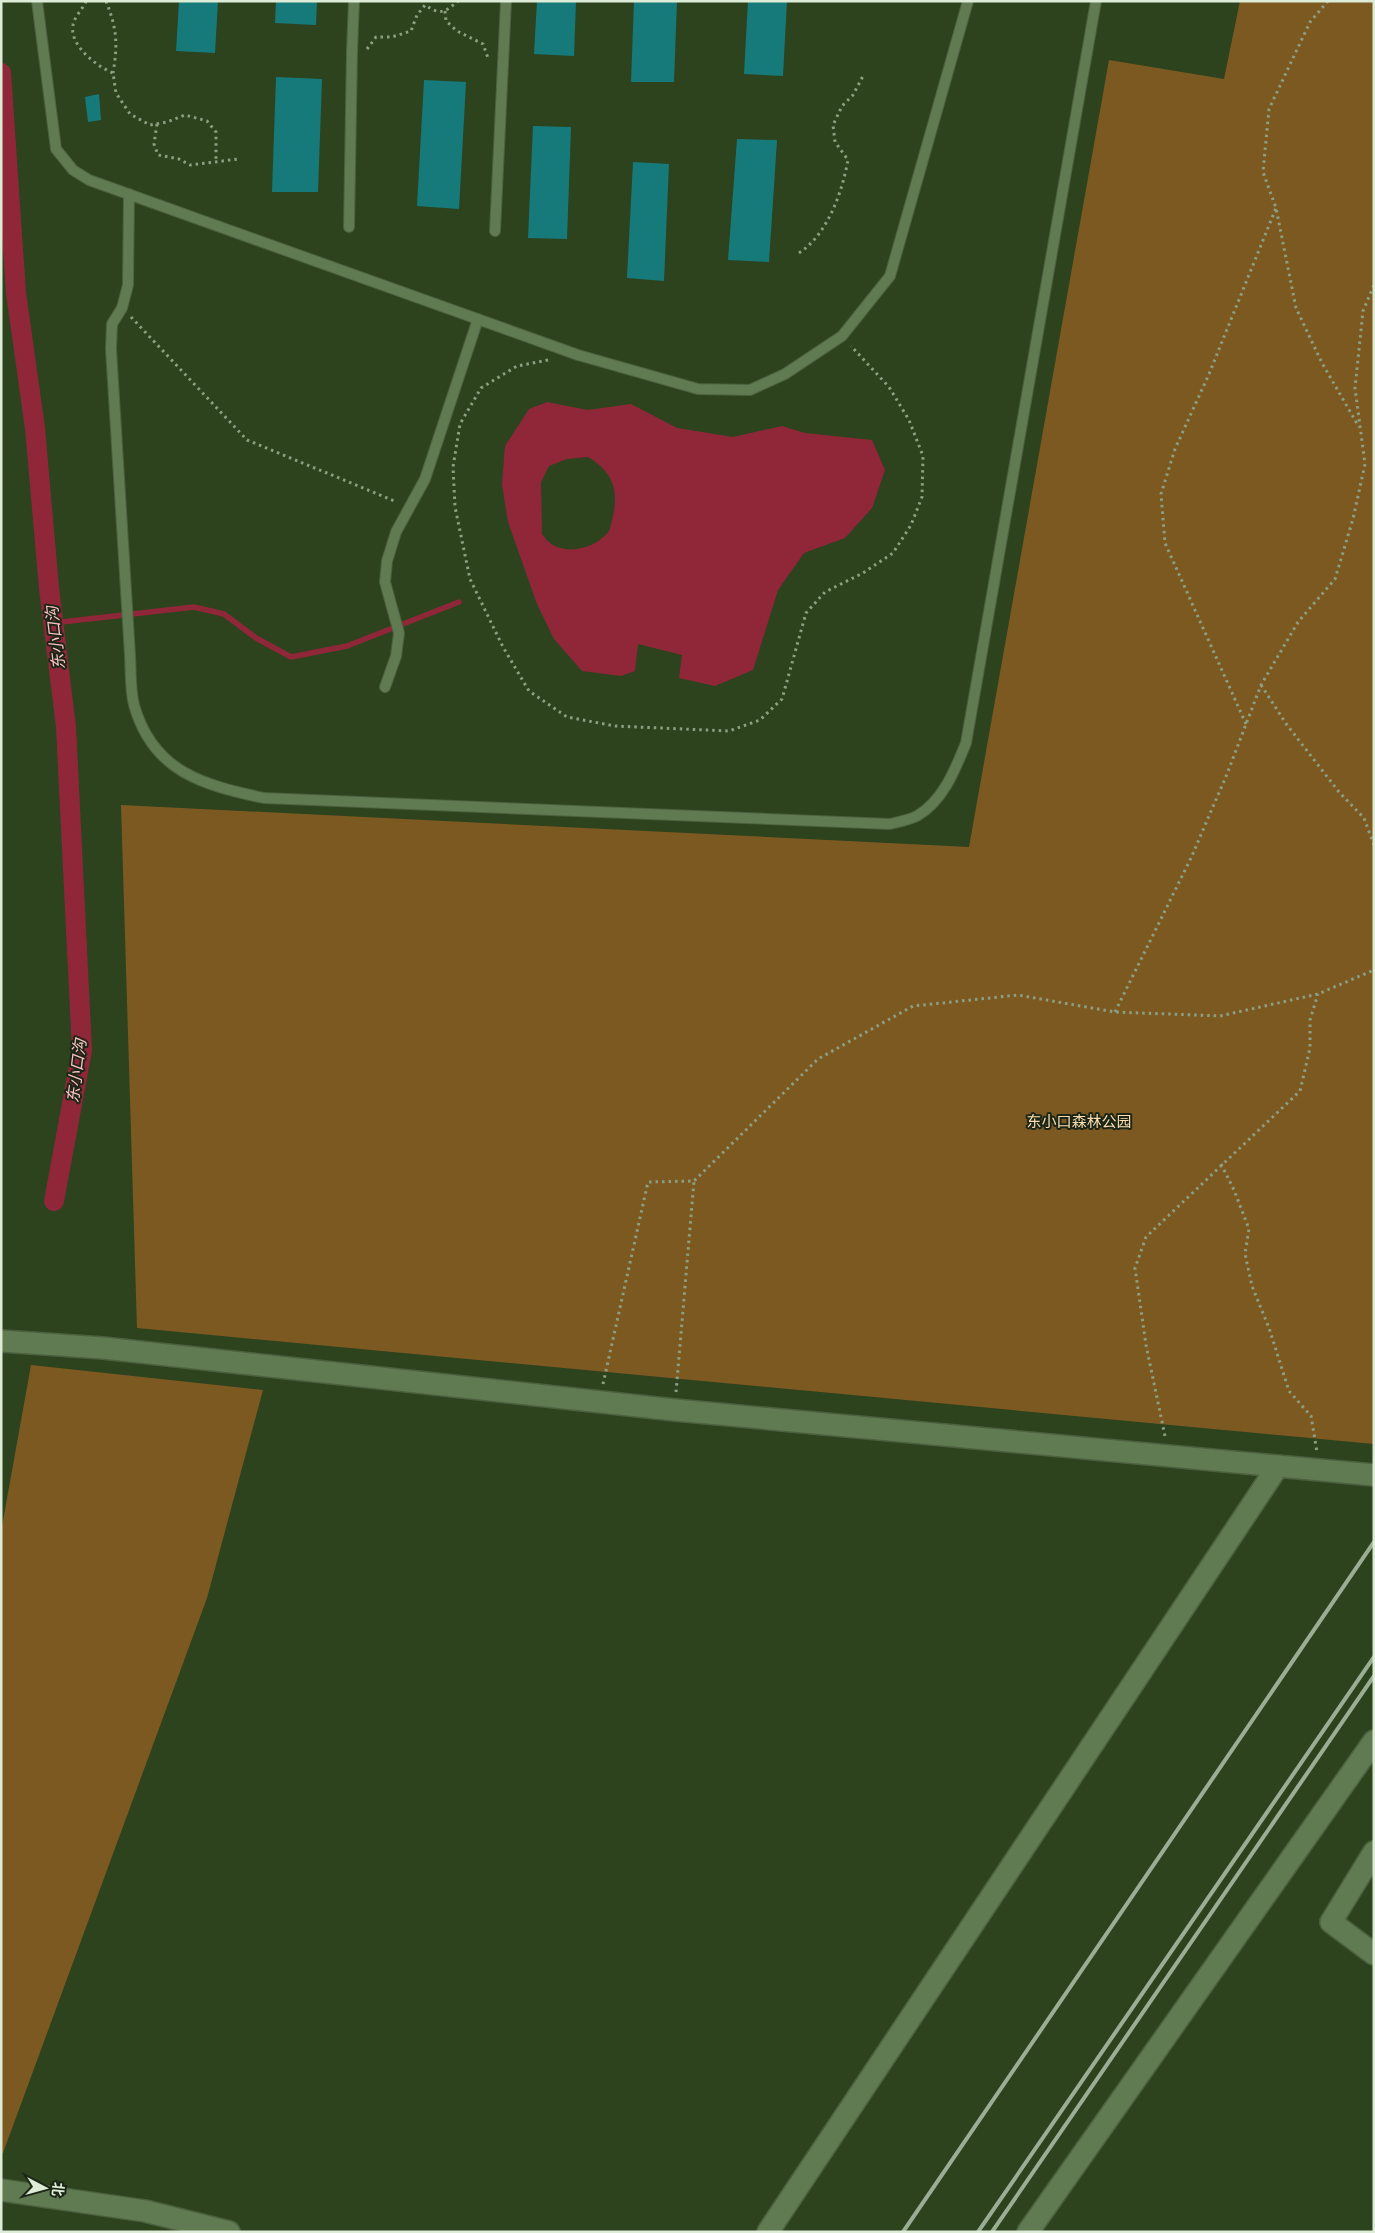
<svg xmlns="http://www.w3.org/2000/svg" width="1375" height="2233" font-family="Mulish,'Noto Sans SC',sans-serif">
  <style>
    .green { fill: #7d5922 }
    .water { fill: #902739; fill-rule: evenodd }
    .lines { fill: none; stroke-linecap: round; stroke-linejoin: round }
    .stream { stroke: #902739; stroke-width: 5.5 }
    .canal { stroke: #902739; stroke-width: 20 }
    .building { fill: #177a7a }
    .lane-casing { stroke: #4c603f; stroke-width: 12 }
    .street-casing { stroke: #4c603f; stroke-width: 24 }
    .path { stroke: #8c9f82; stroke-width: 3; stroke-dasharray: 2.5 4; stroke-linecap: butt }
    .lane { stroke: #607a52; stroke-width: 10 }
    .street { stroke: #607a52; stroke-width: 21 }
    .rail { stroke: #9bad92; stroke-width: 4 }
    .labels { text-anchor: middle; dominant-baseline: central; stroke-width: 4; stroke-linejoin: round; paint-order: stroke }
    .park-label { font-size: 15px; fill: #feddb1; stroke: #1c2616 }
    .water-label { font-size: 16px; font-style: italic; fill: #fec2c5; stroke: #1c2616 }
  </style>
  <rect width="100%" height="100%" fill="#2c431e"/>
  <g class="green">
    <path d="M 1240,1 L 1374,1 L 1374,1444 L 137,1328 L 121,805 L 969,847 L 1109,60 L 1224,79 Z"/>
    <path d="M 31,1365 L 263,1390 L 207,1598 L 3,2153 L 1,2153 L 1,1532 Z"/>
  </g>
  <path class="water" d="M 547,402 L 588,410 L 631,404 L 677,428 L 733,437 L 782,426 L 805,433 L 872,440 L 885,470 L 872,508 L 845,538 L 804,553 L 778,590 L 753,670 L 715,686 L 679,678 L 682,655 L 638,644 L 635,671 L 621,676 L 582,671 L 554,639 L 537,604 L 508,522 L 502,484 L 505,446 L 529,409 ZM 588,457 C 612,471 619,489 613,516 C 612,520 611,527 609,531 C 597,547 571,555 553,545 C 549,543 545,538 542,534 L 541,482 L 549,466 L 567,459 Z"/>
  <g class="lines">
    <path class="stream" d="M 53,623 L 194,607 L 224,614 L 256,638 L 291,657 L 347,646 L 459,602"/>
    <path class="canal" d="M 1,73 L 16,293 L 35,428 L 49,588 L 66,727 L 82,1050 L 54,1201"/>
  </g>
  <g class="building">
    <path d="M 179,1 L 218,1 L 215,53 L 176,51 Z"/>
    <path d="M 276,1 L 317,1 L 316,25 L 275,23 Z"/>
    <path d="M 537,1 L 576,1 L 574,56 L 534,54 Z"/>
    <path d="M 634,1 L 677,1 L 674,82 L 631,82 Z"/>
    <path d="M 748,1 L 787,1 L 783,76 L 744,74 Z"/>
    <path d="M 276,77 L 322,79 L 318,192 L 272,192 Z"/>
    <path d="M 424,80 L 466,82 L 459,209 L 417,206 Z"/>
    <path d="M 99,94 L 101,120 L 88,122 L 85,97 Z"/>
    <path d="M 533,126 L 571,127 L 567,239 L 528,238 Z"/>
    <path d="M 737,139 L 777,140 L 769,262 L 728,260 Z"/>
    <path d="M 633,162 L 669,164 L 664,281 L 627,278 Z"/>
  </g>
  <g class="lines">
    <g class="lane-casing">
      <g id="lane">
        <path d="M 37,1 L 56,149 L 73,170 L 89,180 L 578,355 L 698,389 L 750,390 L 785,374 L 842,336 L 890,276 L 968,1"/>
        <path d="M 129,194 L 128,285 L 122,308 L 112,324 L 111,349 L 130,655 C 131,671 130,690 134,705 C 153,772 203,785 264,798 L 890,824 C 898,822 909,820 917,816 C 943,801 955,770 966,743 L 1096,1"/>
        <path d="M 349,227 L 352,51 L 354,1"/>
        <path d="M 495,231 L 506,1"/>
        <path d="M 385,687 L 396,656 L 399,633 L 385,582 L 387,561 L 396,532 L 425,479 L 478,319"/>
      </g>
    </g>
    <g class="street-casing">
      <g id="street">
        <path d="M 1,1341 L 103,1348 L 675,1410 L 1374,1475"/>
        <path d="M 1374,1852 L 1331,1922 L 1374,1954"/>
        <path d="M 1,2190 L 145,2211 L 229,2232"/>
        <path d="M 768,2232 L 1278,1466"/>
        <path d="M 1028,2232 L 1374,1741"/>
      </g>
    </g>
    <g class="path">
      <path d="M 86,1 C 83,9 74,17 73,25 C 69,45 96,66 113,73 L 116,93 L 130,114 L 150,125 L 167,122 L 185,115 L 207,121 L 216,132 L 216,161"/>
      <path d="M 106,1 C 117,29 118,44 113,73"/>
      <path d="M 1328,1 L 1310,22 L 1269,109 L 1263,172 L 1276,208 L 1296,308 L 1322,363 L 1359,427"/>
      <path d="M 445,11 L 446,21 L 457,31 L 483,44 L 488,58"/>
      <path d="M 367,49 L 376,37 L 392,37 L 411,31 L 417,15 L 425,5 C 440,15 444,13 458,1"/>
      <path d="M 157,124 L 154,144 L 158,155 L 179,159 L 190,165 L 239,159"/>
      <path d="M 799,253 C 828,234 842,192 848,160 L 835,142 L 833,125 L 842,106 L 853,95 L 863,76"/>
      <path d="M 131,317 L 247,440 L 397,502"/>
      <path d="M 548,360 L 517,366 L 481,388 L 460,424 L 453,467 L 455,507 L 470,579 L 503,647 L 529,691 L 567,717 L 615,726 L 729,731 L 760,720 L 782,699 L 806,613 L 825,592 L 863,573 L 893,553 L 911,525 L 922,497 L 923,456 L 909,420 L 889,387 L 851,346"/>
      <path d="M 1261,685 L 1287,725 L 1339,792 L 1364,818 L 1374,845"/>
      <path d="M 1246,724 L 1165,543 L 1161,494 L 1175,449 L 1209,374 L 1276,208"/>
      <path d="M 1115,1012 L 1191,858 L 1227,774 L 1261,685 L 1298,622 L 1335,579 L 1353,519 L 1365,464 L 1355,388 L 1363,311 L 1374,285"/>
      <path d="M 1221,1164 L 1234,1190 L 1249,1229 L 1245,1254 L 1252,1286 L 1269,1328 L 1289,1391 L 1311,1416 L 1317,1452"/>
      <path d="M 603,1384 L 648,1182 L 694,1181 L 818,1059 L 913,1006 L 1018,995 L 1115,1012 L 1220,1016 L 1318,994 L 1374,970"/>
      <path d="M 676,1392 L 694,1181"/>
      <path d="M 1165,1436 L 1146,1345 L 1135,1268 L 1146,1237 L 1300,1091 L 1310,1048 L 1310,1020 L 1318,994"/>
    </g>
    <use href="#lane" class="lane"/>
    <use href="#street" class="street"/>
    <g class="rail">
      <path d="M 903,2232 L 1374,1542"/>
      <path d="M 978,2232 L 1374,1657"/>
      <path d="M 992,2232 L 1374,1676"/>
    </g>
  </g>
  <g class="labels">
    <g class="park-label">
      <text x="1079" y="1121">东小口森林公园</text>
    </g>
    <g class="water-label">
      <text transform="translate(55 638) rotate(-97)">东小口沟</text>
      <text transform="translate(76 1071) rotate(-83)">东小口沟</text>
    </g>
  </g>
  <rect width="1375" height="2233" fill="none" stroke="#ddecd6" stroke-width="5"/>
  <g transform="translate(45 2188) rotate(96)" stroke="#1c2616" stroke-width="4" paint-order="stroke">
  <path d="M0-4L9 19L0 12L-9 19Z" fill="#ddecd6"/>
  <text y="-8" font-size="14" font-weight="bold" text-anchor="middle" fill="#ddecd6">北</text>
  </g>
</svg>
